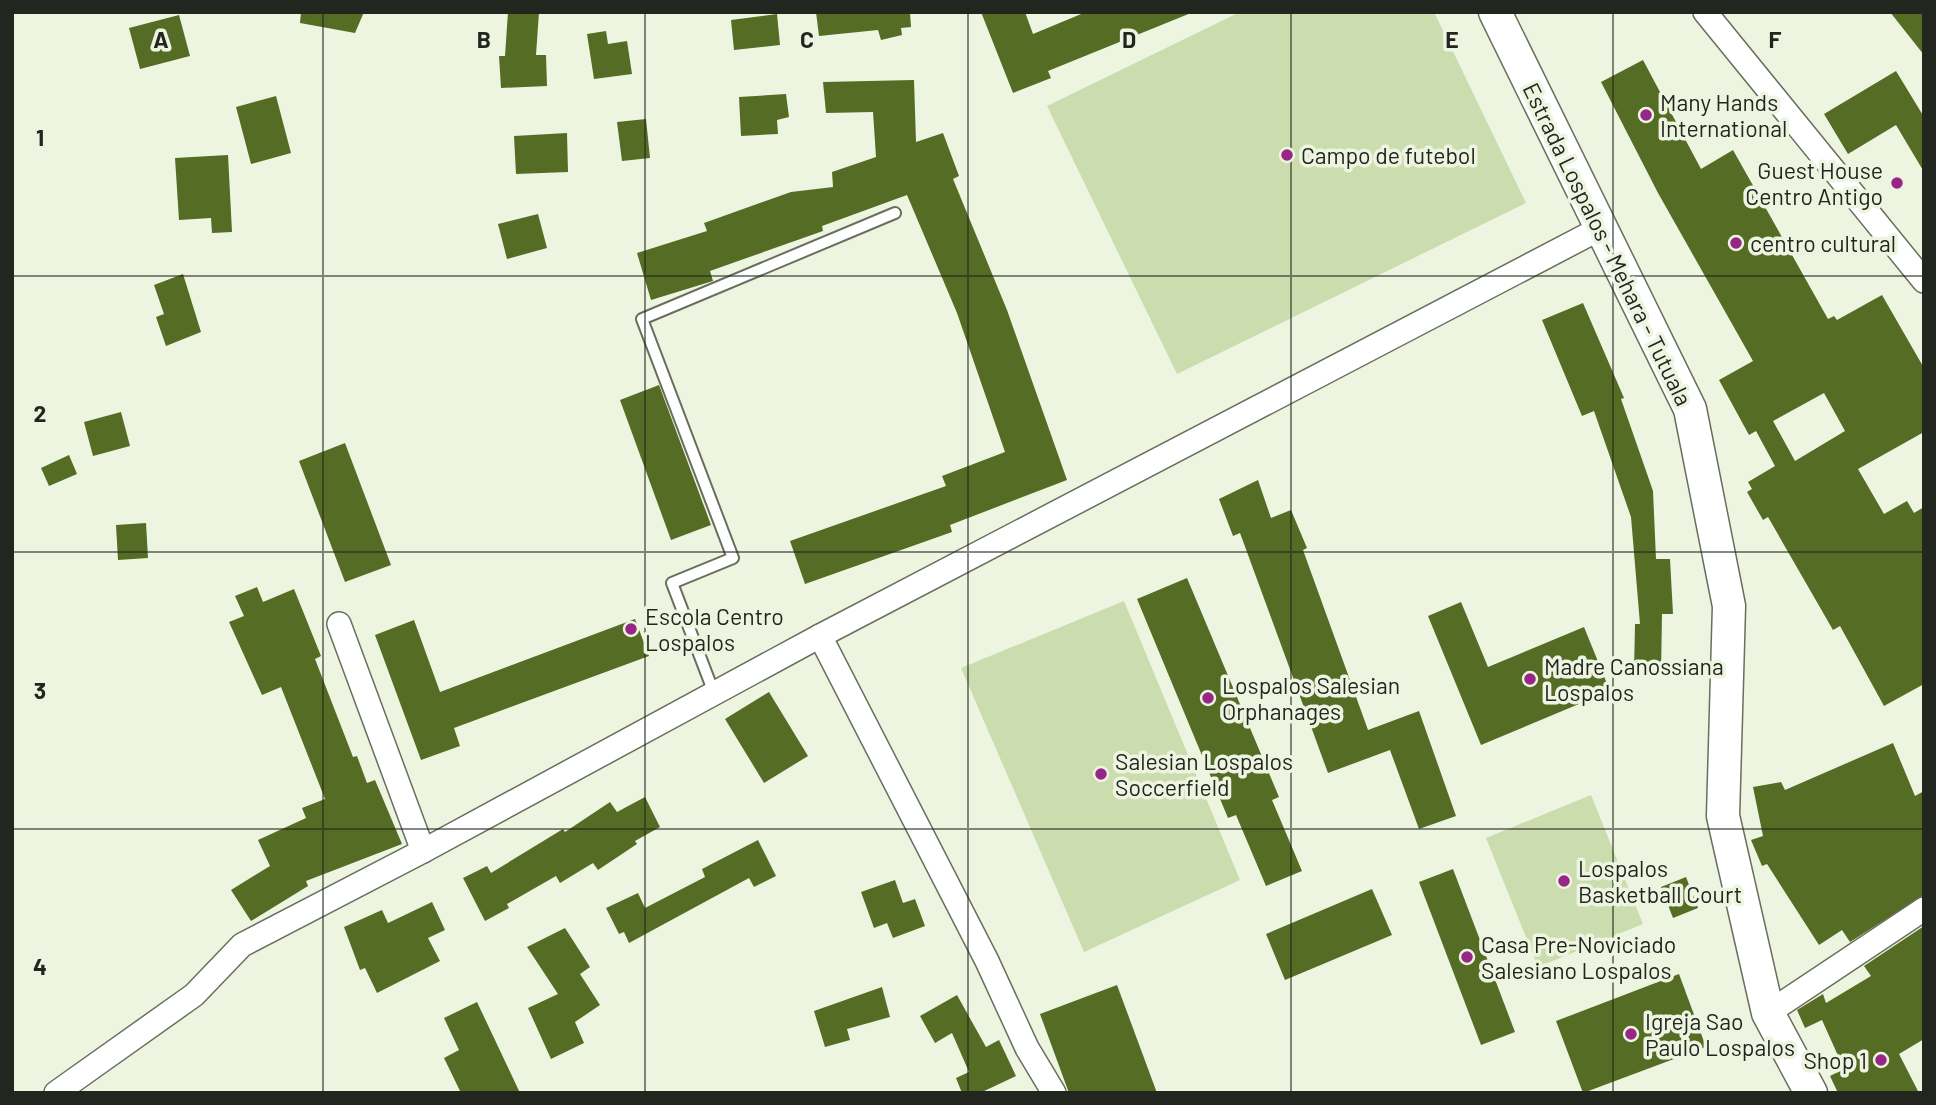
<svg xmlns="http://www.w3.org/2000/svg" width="1936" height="1105" font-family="Barlow,sans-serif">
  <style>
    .green { fill: #cbdcae }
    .building { fill: #556c24; fill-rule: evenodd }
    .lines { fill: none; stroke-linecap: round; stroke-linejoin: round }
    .service-casing { stroke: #686f5d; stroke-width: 14 }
    .minor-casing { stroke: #686f5d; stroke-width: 26 }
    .secondary-casing { stroke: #686f5d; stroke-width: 35 }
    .service { stroke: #fff; stroke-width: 10 }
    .minor { stroke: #fff; stroke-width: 23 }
    .secondary { stroke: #fff; stroke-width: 32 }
    .grid { fill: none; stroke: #23261f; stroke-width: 2; stroke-opacity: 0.55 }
    .poi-dot { fill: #972786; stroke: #edf5e1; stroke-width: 2.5 }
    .labels { text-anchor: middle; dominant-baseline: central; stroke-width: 7; stroke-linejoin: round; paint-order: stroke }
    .poi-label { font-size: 23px; fill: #23261f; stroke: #edf5e1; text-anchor: start }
    .street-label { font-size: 23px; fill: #23261f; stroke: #edf5e1 }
    .grid-label { font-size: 23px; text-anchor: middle; font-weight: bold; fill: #23261f; stroke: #edf5e1; stroke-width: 7; stroke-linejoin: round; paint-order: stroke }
  </style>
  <rect width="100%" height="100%" fill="#edf5e1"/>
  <g class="green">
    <path d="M 1240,12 L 1434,12 L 1526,203 L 1177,374 L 1047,106 Z"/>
    <path d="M 1124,601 L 1240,880 L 1084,952 L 961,668 Z"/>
    <path d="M 1591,795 L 1643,924 L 1538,967 L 1486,838 Z"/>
  </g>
  <g class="building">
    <path d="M 301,12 L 364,12 L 355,33 L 300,23 Z"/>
    <path d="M 508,12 L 539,12 L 536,55 L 546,55 L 547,86 L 501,88 L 499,56 L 505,56 Z"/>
    <path d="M 816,12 L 910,12 L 911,27 L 901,28 L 902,35 L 881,40 L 878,30 L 819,36 Z"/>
    <path d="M 981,12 L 1025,12 L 1033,34 L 1086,12 L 1191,13 L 1048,71 L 1051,78 L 1013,93 Z"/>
    <path d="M 1890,12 L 1924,12 L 1924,55 Z"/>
    <path d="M 777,14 L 780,45 L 734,50 L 731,20 Z"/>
    <path d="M 179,15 L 190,56 L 140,69 L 129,28 Z"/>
    <path d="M 606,31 L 608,44 L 627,41 L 632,74 L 594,79 L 587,34 Z"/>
    <path d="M 1643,60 L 1701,169 L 1733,150 L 1828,319 L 1834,316 L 1837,320 L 1882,295 L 1924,368 L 1924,432 L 1858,469 L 1884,514 L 1907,501 L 1914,513 L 1924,507 L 1924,684 L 1884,706 L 1840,626 L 1833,630 L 1768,517 L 1763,520 L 1747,492 L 1752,489 L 1748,482 L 1775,466 L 1756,431 L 1749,435 L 1719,380 L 1753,361 L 1658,193 L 1601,82 ZM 1824,393 L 1845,431 L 1795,461 L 1773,421 Z"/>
    <path d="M 1896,71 L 1924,117 L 1924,172 L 1896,125 L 1848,154 L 1824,114 Z"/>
    <path d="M 914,80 L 916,142 L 943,133 L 959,176 L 953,179 L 1007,310 L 1067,480 L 950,525 L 952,532 L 805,584 L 790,541 L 946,486 L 942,476 L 1005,452 L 957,313 L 907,195 L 822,226 L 823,231 L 710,271 L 713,281 L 651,300 L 637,253 L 707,231 L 704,223 L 791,192 L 833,187 L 832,172 L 876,157 L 873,112 L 826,113 L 823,82 Z"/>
    <path d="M 786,94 L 789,117 L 777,120 L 778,134 L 741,136 L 739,97 Z"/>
    <path d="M 276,96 L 291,153 L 251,164 L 236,107 Z"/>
    <path d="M 646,119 L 650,158 L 622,161 L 617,122 Z"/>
    <path d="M 567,133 L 568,172 L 516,174 L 514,136 Z"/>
    <path d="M 228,155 L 232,232 L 212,233 L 211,218 L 179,220 L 175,158 Z"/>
    <path d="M 538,214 L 547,248 L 507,259 L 498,224 Z"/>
    <path d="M 183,274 L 201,332 L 166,346 L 156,317 L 164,314 L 154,285 Z"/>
    <path d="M 1583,303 L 1624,398 L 1621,399 L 1653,491 L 1656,559 L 1670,559 L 1673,614 L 1662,614 L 1661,673 L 1634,673 L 1635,624 L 1640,624 L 1631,517 L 1594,411 L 1582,416 L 1542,320 Z"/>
    <path d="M 659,385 L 711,525 L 671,540 L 620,400 Z"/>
    <path d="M 121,412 L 130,446 L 93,456 L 84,422 Z"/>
    <path d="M 345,443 L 391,565 L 345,582 L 299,461 Z"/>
    <path d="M 69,455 L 77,474 L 49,486 L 41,468 Z"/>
    <path d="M 1258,480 L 1271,518 L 1291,510 L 1307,548 L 1303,550 L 1368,730 L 1419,711 L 1456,816 L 1419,829 L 1390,750 L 1328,773 L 1240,533 L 1233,536 L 1219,499 Z"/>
    <path d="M 146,523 L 148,558 L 118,560 L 116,525 Z"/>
    <path d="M 1187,578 L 1279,797 L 1272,800 L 1302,871 L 1266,886 L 1236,815 L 1228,818 L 1137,599 Z"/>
    <path d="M 257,587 L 263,602 L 294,589 L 321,656 L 315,659 L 353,757 L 357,756 L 367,783 L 375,780 L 402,844 L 306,881 L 308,886 L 251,921 L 231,890 L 270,866 L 258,840 L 306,818 L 302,808 L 325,799 L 281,687 L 262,695 L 229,622 L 244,616 L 235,596 Z"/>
    <path d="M 1461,602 L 1488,667 L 1584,627 L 1610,691 L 1481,745 L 1428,616 Z"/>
    <path d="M 635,619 L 649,656 L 454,728 L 460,746 L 421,760 L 375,635 L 414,620 L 440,692 Z"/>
    <path d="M 769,692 L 808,756 L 764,783 L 725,719 Z"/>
    <path d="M 1893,743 L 1915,796 L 1924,791 L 1924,895 L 1850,942 L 1842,930 L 1819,945 L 1767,864 L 1762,866 L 1751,840 L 1763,836 L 1753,787 L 1781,782 L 1785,790 Z"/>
    <path d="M 645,797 L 660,827 L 635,841 L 637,844 L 598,870 L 593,863 L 560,883 L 556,876 L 507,904 L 509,908 L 485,921 L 463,878 L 487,866 L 491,873 L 563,829 L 565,832 L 610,802 L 617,812 Z"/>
    <path d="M 758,840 L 776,876 L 754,887 L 749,878 L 629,943 L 624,932 L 619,934 L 606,908 L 638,893 L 645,908 L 705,877 L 702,869 Z"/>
    <path d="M 1453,869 L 1515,1032 L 1481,1045 L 1419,882 Z"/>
    <path d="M 1686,877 L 1698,908 L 1673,918 L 1661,887 Z"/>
    <path d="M 895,880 L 903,903 L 915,899 L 925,926 L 893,938 L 887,923 L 874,928 L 861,892 Z"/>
    <path d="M 1372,889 L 1392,935 L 1285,980 L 1266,934 Z"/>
    <path d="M 432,902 L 445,930 L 428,938 L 440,961 L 377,993 L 365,968 L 360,970 L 344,927 L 382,910 L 388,923 Z"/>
    <path d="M 1924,926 L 1924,1039 L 1899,1054 L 1919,1093 L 1838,1093 L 1830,1076 L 1844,1069 L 1822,1020 L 1805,1028 L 1797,1010 L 1823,994 L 1826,1003 L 1871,976 L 1864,966 Z"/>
    <path d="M 565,928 L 590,967 L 580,974 L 600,1005 L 575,1022 L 584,1043 L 551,1059 L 528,1008 L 558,994 L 527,947 Z"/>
    <path d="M 1679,974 L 1706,1047 L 1583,1093 L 1556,1021 Z"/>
    <path d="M 1117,985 L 1157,1093 L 1069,1093 L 1040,1014 Z"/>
    <path d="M 882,987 L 890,1017 L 847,1029 L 850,1040 L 825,1047 L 814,1011 Z"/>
    <path d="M 957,995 L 986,1047 L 999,1040 L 1016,1076 L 980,1093 L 962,1093 L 956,1078 L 969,1072 L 952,1033 L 935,1043 L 920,1016 Z"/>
    <path d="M 477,1002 L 520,1093 L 461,1093 L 444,1058 L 459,1050 L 444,1018 Z"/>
  </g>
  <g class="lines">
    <g class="service-casing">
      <path id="service" d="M 714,693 L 672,583 L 733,558 L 642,319 L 895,213"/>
    </g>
    <g class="minor-casing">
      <g id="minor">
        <path d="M 1705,12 L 1924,281"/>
        <path d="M 339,624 L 423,851"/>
        <path d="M 820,636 L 987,961 L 1027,1048 L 1054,1093"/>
        <path d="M 1768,1013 L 1924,909"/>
        <path d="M 56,1093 L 194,995 L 242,945 L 423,851 L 820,636 L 1601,228"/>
      </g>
    </g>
    <g class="secondary-casing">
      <path id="secondary" d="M 1495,12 L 1690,409 L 1729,606 L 1723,816 L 1768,1013 L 1811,1093"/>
    </g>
    <use href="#service" class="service"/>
    <use href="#minor" class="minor"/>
    <use href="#secondary" class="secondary"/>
  </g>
  <path class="grid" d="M 323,12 L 323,1093M 645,12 L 645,1093M 968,12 L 968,1093M 1291,12 L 1291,1093M 1613,12 L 1613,1093M 12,276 L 1924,276M 12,552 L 1924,552M 12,829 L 1924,829"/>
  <g class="poi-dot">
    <circle cx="1646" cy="115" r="7"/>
    <circle cx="1287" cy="155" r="7"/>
    <circle cx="1897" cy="183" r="7"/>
    <circle cx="1736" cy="243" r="7"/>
    <circle cx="631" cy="629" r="7"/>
    <circle cx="1530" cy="679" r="7"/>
    <circle cx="1208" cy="698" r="7"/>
    <circle cx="1101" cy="774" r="7"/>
    <circle cx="1564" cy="881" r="7"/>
    <circle cx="1467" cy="957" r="7"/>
    <circle cx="1631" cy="1034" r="7"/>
    <circle cx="1881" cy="1060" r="7"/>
  </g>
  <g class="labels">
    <g class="poi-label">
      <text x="1660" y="102">Many Hands<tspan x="1660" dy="26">International</tspan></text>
      <text x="1301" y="155">Campo de futebol</text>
      <text x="1883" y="170" text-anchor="end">Guest House<tspan x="1883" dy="26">Centro Antigo</tspan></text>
      <text x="1750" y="243">centro cultural</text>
      <text x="645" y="616">Escola Centro<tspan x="645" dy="26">Lospalos</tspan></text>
      <text x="1544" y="666">Madre Canossiana<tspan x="1544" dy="26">Lospalos</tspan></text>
      <text x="1222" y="685">Lospalos Salesian<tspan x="1222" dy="26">Orphanages</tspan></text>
      <text x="1115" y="761">Salesian Lospalos<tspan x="1115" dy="26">Soccerfield</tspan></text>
      <text x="1578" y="868">Lospalos<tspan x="1578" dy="26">Basketball Court</tspan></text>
      <text x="1481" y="944">Casa Pre-Noviciado<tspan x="1481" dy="26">Salesiano Lospalos</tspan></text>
      <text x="1645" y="1021">Igreja Sao<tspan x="1645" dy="26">Paulo Lospalos</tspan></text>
      <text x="1867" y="1060" text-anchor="end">Shop 1</text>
    </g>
    <g class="street-label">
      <text transform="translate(1608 244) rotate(64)">Estrada Lospalos - Mehara - Tutuala</text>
    </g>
  </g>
  <g class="grid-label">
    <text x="161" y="48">A</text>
    <text x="484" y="48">B</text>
    <text x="807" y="48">C</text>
    <text x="1129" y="48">D</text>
    <text x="1452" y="48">E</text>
    <text x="1775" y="48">F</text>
    <text x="40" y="146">1</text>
    <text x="40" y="422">2</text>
    <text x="40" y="699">3</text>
    <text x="40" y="975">4</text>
  </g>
  <rect width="1936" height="1105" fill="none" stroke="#23261f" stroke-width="28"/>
</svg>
